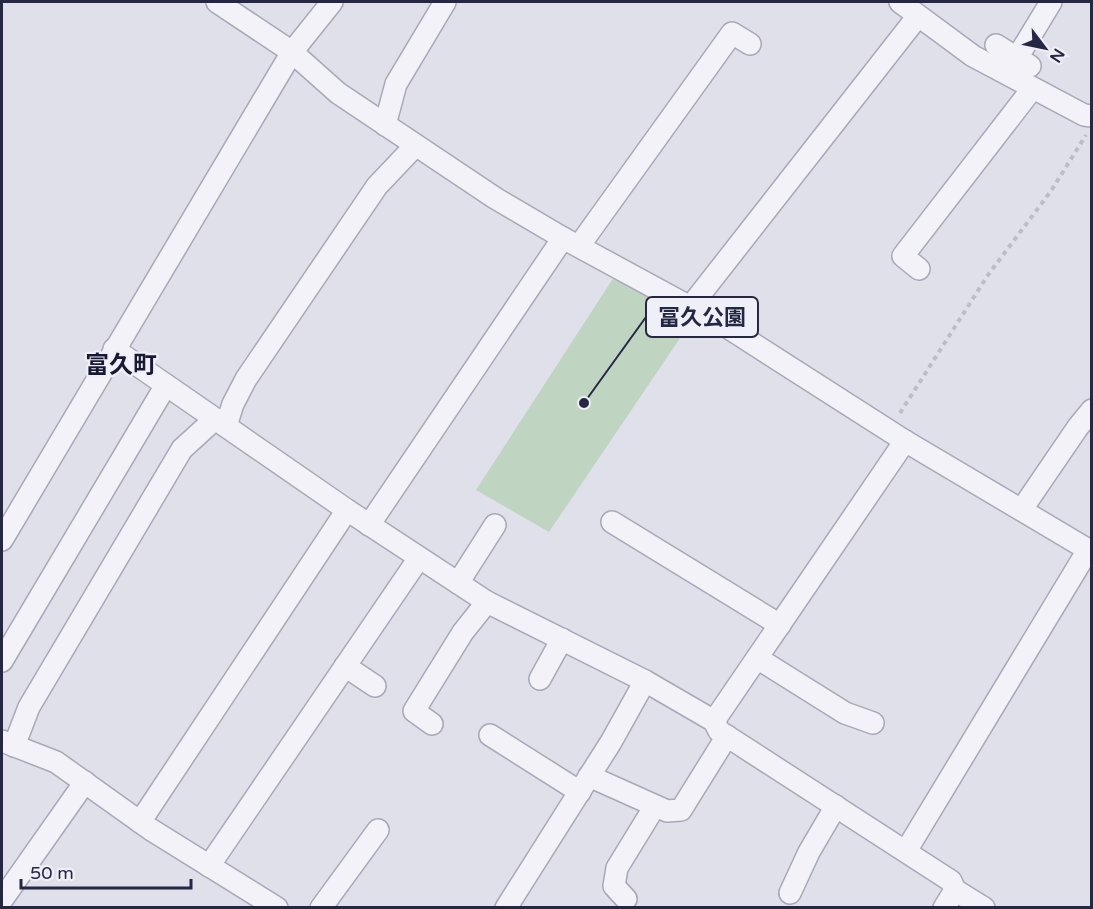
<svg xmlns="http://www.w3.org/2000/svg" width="1093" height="909" font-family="'Varela Round','Noto Sans JP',sans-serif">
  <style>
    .green { fill: #bfd5c1 }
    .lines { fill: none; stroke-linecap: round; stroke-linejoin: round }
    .minor-casing { stroke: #a8a8b8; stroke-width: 24 }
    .path { stroke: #bdbdc9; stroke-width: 4; stroke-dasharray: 4.5 4.5; stroke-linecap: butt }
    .minor { stroke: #f2f2f8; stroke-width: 21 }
    .labels { text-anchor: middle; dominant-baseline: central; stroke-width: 4.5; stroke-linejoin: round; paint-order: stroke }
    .quarter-label { font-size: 24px; font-weight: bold; fill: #191933; stroke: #efeff7 }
    .leader { fill: none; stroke: #262743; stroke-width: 2 }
    .callout-dot { fill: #262743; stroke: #efeff7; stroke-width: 2 }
    .callout { fill: #efeff7; stroke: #262743; stroke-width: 2 }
    .callout-label { font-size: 22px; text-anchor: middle; font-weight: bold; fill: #262743 }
  </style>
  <rect width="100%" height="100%" fill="#dfe0ea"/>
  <path class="green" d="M 622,276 L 695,316 L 549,532 L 476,490 L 612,280 Z"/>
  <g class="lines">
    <g class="minor-casing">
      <g id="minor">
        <path d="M 217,2 L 292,52 L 338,93 L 495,198 L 563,238 L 727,327 L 905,441 L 1092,552"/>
        <path d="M 900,2 L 973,56 L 1084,115 L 1092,116"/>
        <path d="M 996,45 L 1030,66"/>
        <path d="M 1017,58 L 1051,2"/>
        <path d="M 385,125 L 396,84 L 445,2"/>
        <path d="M 579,246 L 732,33 L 750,44"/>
        <path d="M 919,269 L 903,256 L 1032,89"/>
        <path d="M 691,306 L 918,16"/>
        <path d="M 114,349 L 347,510 L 487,602 L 645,681 L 714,721 L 719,731 L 951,881 L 955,890 L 944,908"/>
        <path d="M 226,426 L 233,404 L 246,379 L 377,186 L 415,146"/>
        <path d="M 1022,509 L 1078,427 L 1092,410"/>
        <path d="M 612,522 L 780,625"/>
        <path d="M 369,525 L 563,238"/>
        <path d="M 2,540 L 292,52 L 332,2"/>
        <path d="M 458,583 L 495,525"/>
        <path d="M 757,658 L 845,713 L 873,723"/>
        <path d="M 2,661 L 166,385"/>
        <path d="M 345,666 L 375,686"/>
        <path d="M 540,679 L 562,639"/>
        <path d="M 714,721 L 905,441"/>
        <path d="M 432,724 L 414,711 L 463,632 L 487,602"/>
        <path d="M 490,735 L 580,792"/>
        <path d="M 2,741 L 56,762 L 150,829 L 277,908"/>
        <path d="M 14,746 L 29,707 L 182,449 L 215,419"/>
        <path d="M 589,776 L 667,811 L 681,810 L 727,736"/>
        <path d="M 140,822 L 347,510"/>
        <path d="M 906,851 L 1088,550"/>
        <path d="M 209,866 L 419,558"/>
        <path d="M 955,890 L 984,908"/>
        <path d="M 790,893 L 809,852 L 836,806"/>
        <path d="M 626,899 L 614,886 L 617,868 L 655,806"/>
        <path d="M 2,900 L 85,782"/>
        <path d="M 321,908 L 378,830"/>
        <path d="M 506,908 L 611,742 L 645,681"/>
      </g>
    </g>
    <path class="path" d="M 900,413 L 988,275 L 1051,191 L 1086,135"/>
    <use href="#minor" class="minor"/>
  </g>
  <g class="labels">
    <g class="quarter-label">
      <text x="121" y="365">富久町</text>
    </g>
  </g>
  <path class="leader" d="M584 403L646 317"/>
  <circle class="callout-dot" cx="584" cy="403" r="6"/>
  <rect class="callout" x="646" y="297" width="112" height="40" rx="6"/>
  <g class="callout-label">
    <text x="702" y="325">冨久公園</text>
  </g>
  <rect width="1093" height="909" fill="none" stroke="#262743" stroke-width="6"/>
  <g transform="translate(1045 48) rotate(122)" stroke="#efeff7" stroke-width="4.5" paint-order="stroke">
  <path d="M0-4.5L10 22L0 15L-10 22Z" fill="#262743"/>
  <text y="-9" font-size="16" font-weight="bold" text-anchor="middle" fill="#262743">N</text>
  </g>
  <path d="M21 879v9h170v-9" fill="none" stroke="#262743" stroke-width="3"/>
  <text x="30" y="879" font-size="18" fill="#262743" stroke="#efeff7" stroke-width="4.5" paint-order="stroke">50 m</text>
</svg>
